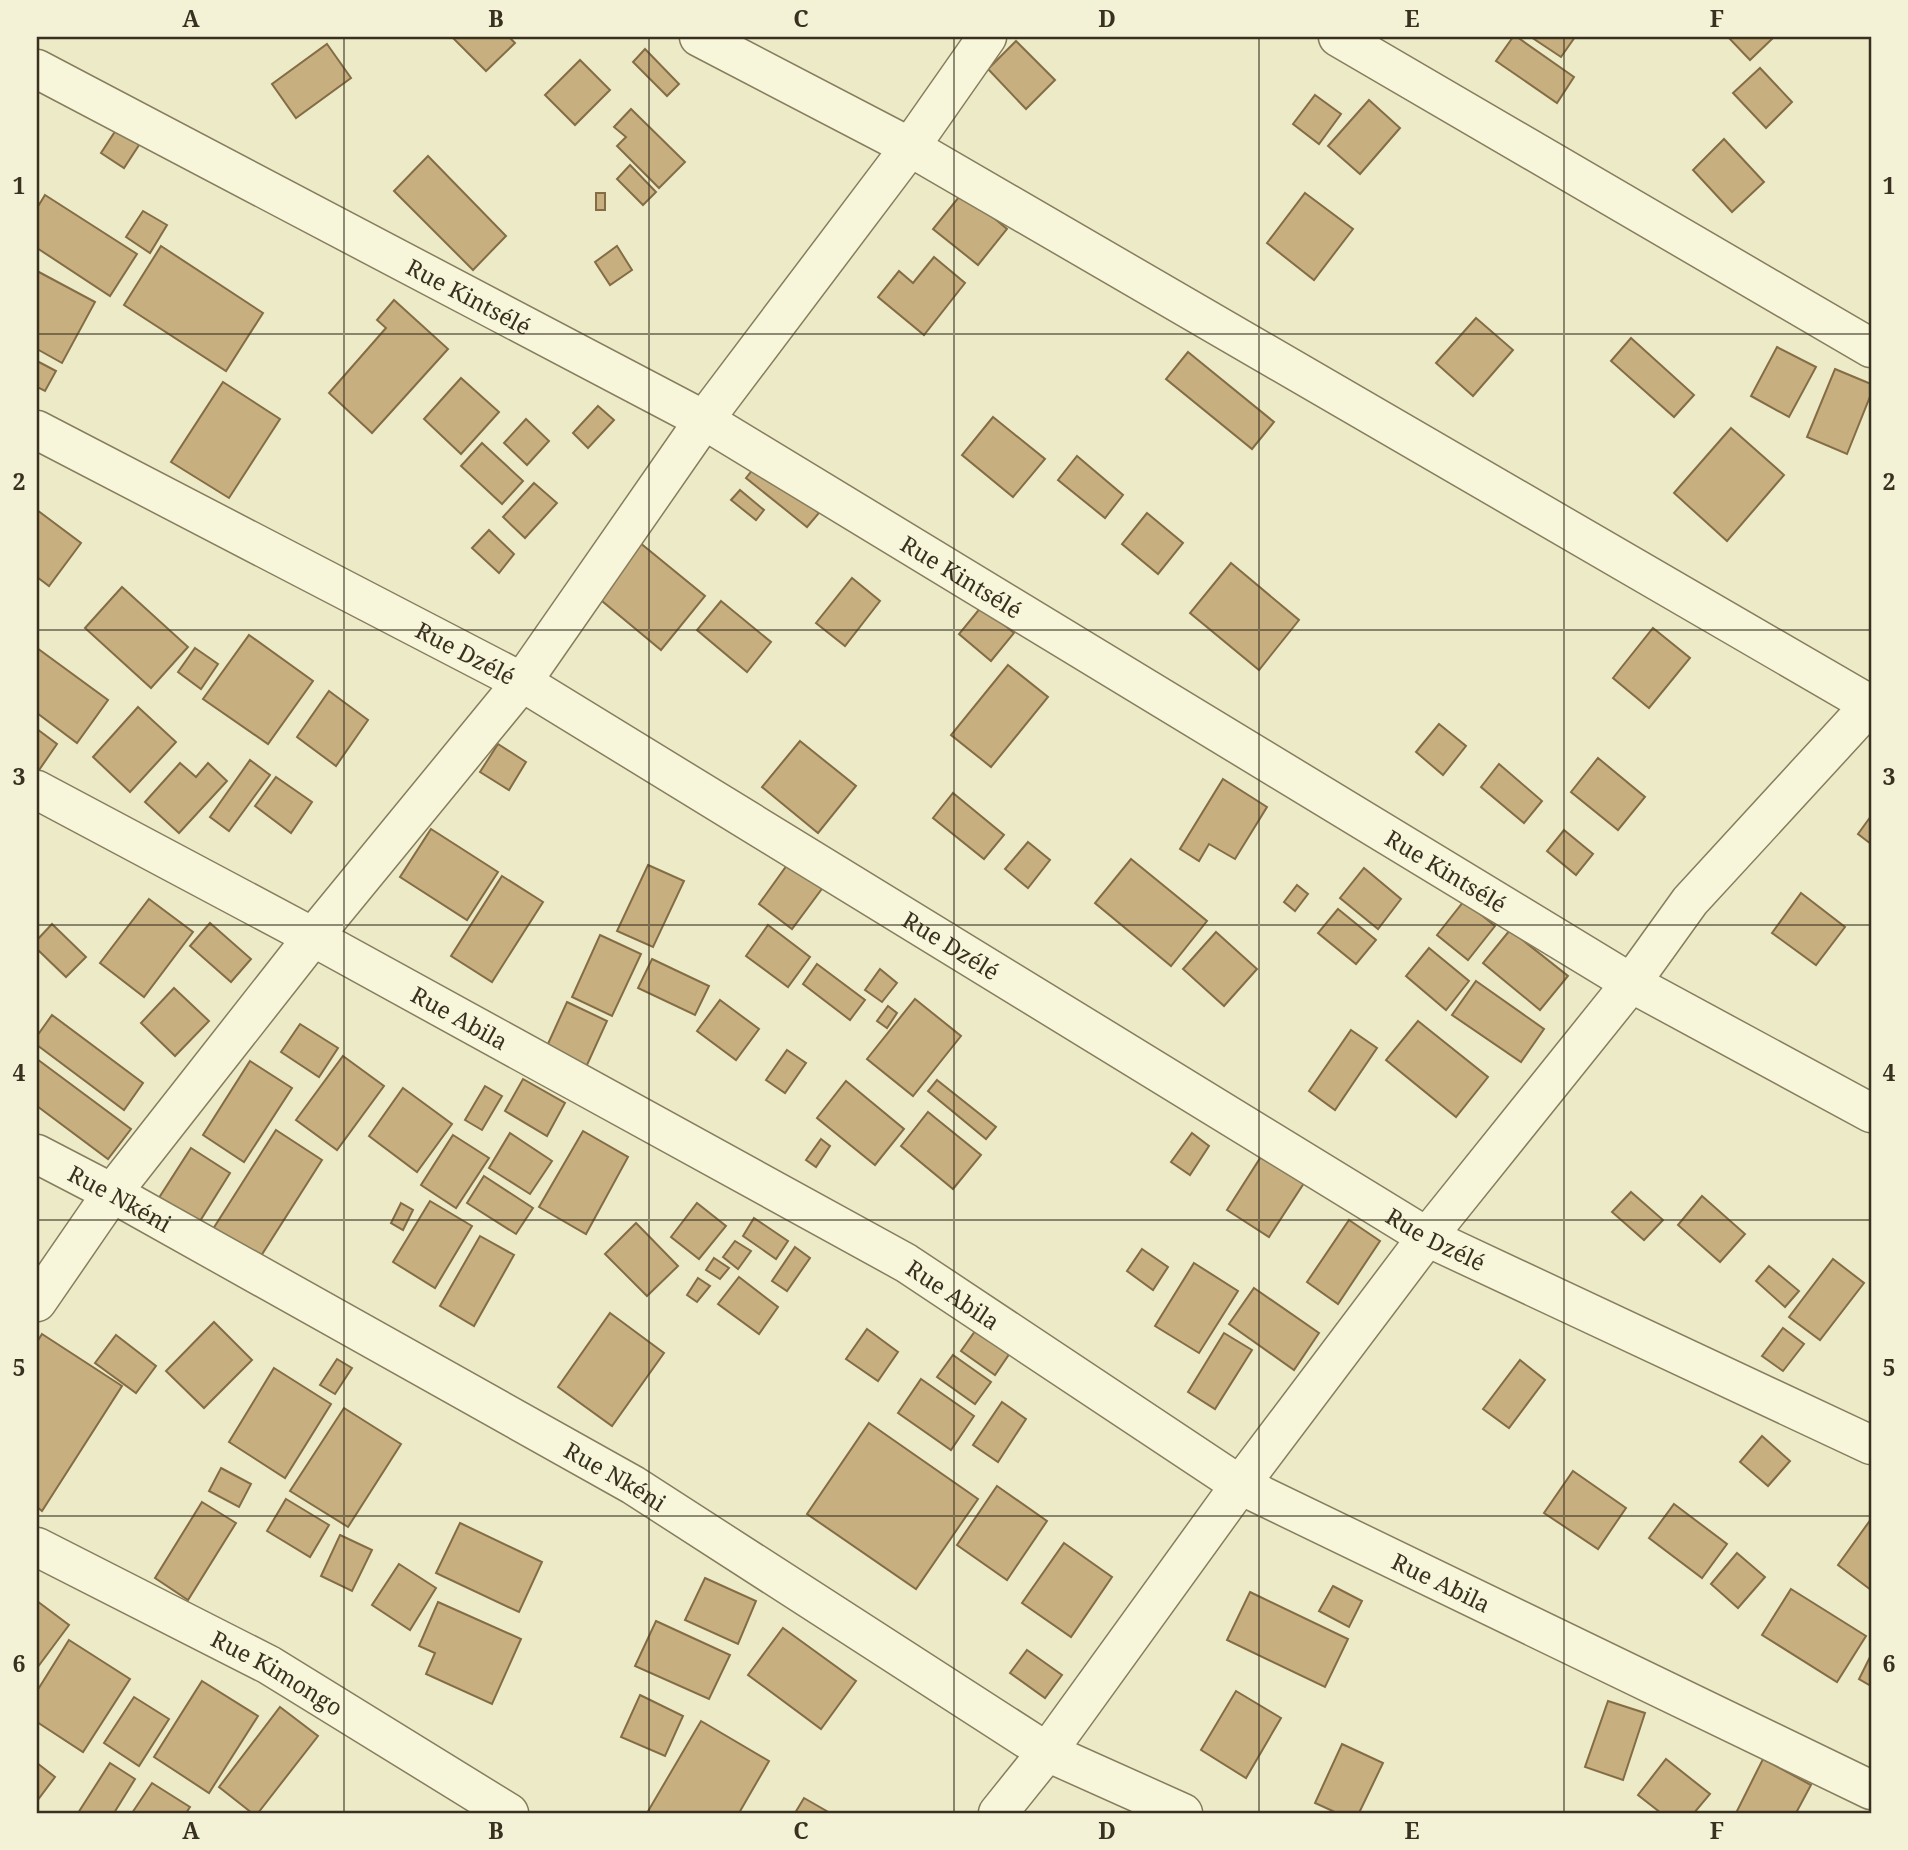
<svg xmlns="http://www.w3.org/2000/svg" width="1908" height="1850" font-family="'Noto Serif',serif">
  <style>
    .building { fill: #c8af7f; stroke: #846d45; stroke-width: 2 }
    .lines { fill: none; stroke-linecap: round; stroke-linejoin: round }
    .minor-casing { stroke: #867d5d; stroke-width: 41 }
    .minor { stroke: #f7f5da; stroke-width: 38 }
    .grid { fill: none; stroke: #383120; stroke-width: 2; stroke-opacity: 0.55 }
    .labels { text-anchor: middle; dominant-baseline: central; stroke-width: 7; stroke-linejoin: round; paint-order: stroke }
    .street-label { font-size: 23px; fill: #383120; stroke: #f4f2d6 }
    .neatline { fill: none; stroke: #383120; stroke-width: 2.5 }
    .grid-label { font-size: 23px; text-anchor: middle; font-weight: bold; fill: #383120 }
  </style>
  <rect width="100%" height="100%" fill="#eceac7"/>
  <g class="building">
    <path d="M 452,37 L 509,37 L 515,43 L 486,71 Z"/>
    <path d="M 1513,37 L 1517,37 L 1574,77 L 1557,103 L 1496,61 Z"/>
    <path d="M 1531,37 L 1575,37 L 1561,57 Z"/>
    <path d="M 1728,37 L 1774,37 L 1750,60 Z"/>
    <path d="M 1016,41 L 1055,80 L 1026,109 L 988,69 Z"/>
    <path d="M 327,44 L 351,78 L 296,118 L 272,84 Z"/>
    <path d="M 645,49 L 679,84 L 667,96 L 633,62 Z"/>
    <path d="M 580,60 L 610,90 L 575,125 L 545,95 Z"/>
    <path d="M 1760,68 L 1792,102 L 1766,128 L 1733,93 Z"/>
    <path d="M 1315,95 L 1341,114 L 1319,144 L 1293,124 Z"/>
    <path d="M 1369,100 L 1400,128 L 1360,174 L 1328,146 Z"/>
    <path d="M 631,109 L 685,162 L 659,188 L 617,146 L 626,137 L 614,127 Z"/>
    <path d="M 118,127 L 141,142 L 124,168 L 101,153 Z"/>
    <path d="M 1724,139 L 1764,182 L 1732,212 L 1693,170 Z"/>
    <path d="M 428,156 L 506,236 L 473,270 L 394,191 Z"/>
    <path d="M 630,165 L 656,192 L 643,205 L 617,179 Z"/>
    <path d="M 963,192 L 1007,229 L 978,265 L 933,229 Z"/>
    <rect x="596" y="193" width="9" height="17"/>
    <path d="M 1305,193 L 1353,229 L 1314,280 L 1267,243 Z"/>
    <path d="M 45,195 L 137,254 L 110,296 L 37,248 L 37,208 Z"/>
    <path d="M 143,211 L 167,225 L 150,253 L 126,237 Z"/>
    <path d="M 161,246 L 263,313 L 226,371 L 124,305 Z"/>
    <path d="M 617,246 L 632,270 L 610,285 L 595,262 Z"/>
    <path d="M 934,257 L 965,283 L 924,335 L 878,297 L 899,271 L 913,283 Z"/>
    <path d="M 37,271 L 95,302 L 62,363 L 37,349 Z"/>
    <path d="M 394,300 L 448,349 L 372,433 L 329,393 L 386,328 L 377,320 Z"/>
    <path d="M 1476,318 L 1513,350 L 1473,396 L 1436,363 Z"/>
    <path d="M 1631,338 L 1694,395 L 1674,417 L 1611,361 Z"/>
    <path d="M 1777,347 L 1816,367 L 1789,417 L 1751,396 Z"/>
    <path d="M 1188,352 L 1274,422 L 1252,449 L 1166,379 Z"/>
    <path d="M 37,361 L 56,371 L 45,391 L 37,387 Z"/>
    <path d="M 1835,369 L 1871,384 L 1871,394 L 1847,454 L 1807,437 Z"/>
    <path d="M 461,378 L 499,412 L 461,454 L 424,419 Z"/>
    <path d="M 223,382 L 280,419 L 229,498 L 171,462 Z"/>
    <path d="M 598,406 L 614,420 L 588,448 L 573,433 Z"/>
    <path d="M 993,417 L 1045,459 L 1013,497 L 962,455 Z"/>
    <path d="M 526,419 L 549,441 L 527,465 L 504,443 Z"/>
    <path d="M 1731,428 L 1784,475 L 1727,541 L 1674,493 Z"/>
    <path d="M 482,443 L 523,481 L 502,504 L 461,466 Z"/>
    <path d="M 1077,456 L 1123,495 L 1105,518 L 1058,480 Z"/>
    <path d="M 758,463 L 819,513 L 807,527 L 746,478 Z"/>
    <path d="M 534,483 L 557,503 L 525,538 L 503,517 Z"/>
    <path d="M 740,490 L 764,510 L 756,520 L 731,500 Z"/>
    <path d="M 37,510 L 81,543 L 49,586 L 37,577 Z"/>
    <path d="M 1147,513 L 1183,543 L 1158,574 L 1122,544 Z"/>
    <path d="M 489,530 L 514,554 L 499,573 L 472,548 Z"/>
    <path d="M 639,542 L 705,596 L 661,650 L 596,596 Z"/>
    <path d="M 1231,563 L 1299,620 L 1259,670 L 1190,613 Z"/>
    <path d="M 852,578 L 880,601 L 845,646 L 816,623 Z"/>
    <path d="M 122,587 L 188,647 L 151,688 L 85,628 Z"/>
    <path d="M 721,601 L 771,642 L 747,672 L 697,630 Z"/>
    <path d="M 982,606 L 1014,633 L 991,661 L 959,634 Z"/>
    <path d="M 1653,628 L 1690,658 L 1649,708 L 1613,678 Z"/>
    <path d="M 249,635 L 313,681 L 268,744 L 203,699 Z"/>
    <path d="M 37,648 L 108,700 L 77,743 L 37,713 Z"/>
    <path d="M 195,648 L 218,664 L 201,689 L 178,672 Z"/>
    <path d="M 1008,665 L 1048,697 L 991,767 L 951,735 Z"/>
    <path d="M 329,691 L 368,720 L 336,766 L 297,737 Z"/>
    <path d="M 138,707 L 176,742 L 130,792 L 93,757 Z"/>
    <path d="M 1439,724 L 1466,746 L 1443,775 L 1416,752 Z"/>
    <path d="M 37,729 L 57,744 L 37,773 Z"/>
    <path d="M 800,741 L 856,786 L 818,833 L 762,787 Z"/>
    <path d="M 498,744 L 526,762 L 509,790 L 480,772 Z"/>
    <path d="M 1598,758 L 1645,797 L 1618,830 L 1571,792 Z"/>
    <path d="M 250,760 L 270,775 L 229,831 L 210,817 Z"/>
    <path d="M 180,763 L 196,777 L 208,763 L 227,781 L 179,833 L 145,802 Z"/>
    <path d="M 1499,764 L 1542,801 L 1524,823 L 1481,787 Z"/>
    <path d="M 276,777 L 312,802 L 291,833 L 255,806 Z"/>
    <path d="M 1223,779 L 1267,807 L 1235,859 L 1209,844 L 1199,861 L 1180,849 Z"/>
    <path d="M 953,793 L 1004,835 L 984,859 L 933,818 Z"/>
    <path d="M 1871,816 L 1871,844 L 1858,834 Z"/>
    <path d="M 431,829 L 498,872 L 467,920 L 400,877 Z"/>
    <path d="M 1564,830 L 1593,854 L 1576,875 L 1547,851 Z"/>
    <path d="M 1028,842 L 1050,860 L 1028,888 L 1005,869 Z"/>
    <path d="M 1131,859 L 1207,921 L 1171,966 L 1095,903 Z"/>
    <path d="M 790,861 L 824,886 L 792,929 L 759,904 Z"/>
    <path d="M 648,865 L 684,881 L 653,947 L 617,931 Z"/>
    <path d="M 1364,868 L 1401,899 L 1378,929 L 1340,898 Z"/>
    <path d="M 502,876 L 543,902 L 492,982 L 451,956 Z"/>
    <path d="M 1297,885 L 1308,894 L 1295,911 L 1284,902 Z"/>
    <path d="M 1801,893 L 1845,927 L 1816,965 L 1772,933 Z"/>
    <path d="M 149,899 L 193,932 L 144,997 L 100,963 Z"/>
    <path d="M 1464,901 L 1495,926 L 1468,960 L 1437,935 Z"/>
    <path d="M 1338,909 L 1376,940 L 1356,964 L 1318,933 Z"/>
    <path d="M 210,923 L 251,959 L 231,982 L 190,946 Z"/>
    <path d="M 52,924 L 86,957 L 66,977 L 37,949 L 37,940 Z"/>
    <path d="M 768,925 L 810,957 L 788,987 L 746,956 Z"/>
    <path d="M 1510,930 L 1568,976 L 1540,1010 L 1483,963 Z"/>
    <path d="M 1216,932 L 1257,969 L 1224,1006 L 1183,969 Z"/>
    <path d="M 600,935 L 641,954 L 612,1016 L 572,997 Z"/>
    <path d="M 1429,948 L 1469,981 L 1446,1010 L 1406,976 Z"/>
    <path d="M 652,959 L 709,986 L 695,1015 L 638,988 Z"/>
    <path d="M 817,964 L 865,1000 L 850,1020 L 803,984 Z"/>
    <path d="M 880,969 L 897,983 L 882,1002 L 865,990 Z"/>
    <path d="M 1476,981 L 1544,1029 L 1521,1062 L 1452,1015 Z"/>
    <path d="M 174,988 L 209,1021 L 175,1056 L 141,1023 Z"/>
    <path d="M 915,999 L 961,1036 L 913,1096 L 867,1059 Z"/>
    <path d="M 720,1000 L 759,1029 L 736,1060 L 697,1031 Z"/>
    <path d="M 567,1002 L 607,1021 L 582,1076 L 542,1057 Z"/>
    <path d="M 888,1006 L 897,1013 L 887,1028 L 877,1021 Z"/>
    <path d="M 52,1015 L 143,1083 L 124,1110 L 37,1045 L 37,1036 Z"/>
    <path d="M 1418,1021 L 1488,1077 L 1456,1117 L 1386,1060 Z"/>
    <path d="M 300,1024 L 338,1048 L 319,1077 L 281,1052 Z"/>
    <path d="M 1351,1030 L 1377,1048 L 1335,1110 L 1309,1091 Z"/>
    <path d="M 787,1050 L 806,1063 L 785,1093 L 766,1080 Z"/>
    <path d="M 343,1056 L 384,1086 L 337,1150 L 296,1120 Z"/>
    <path d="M 37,1059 L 131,1129 L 108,1159 L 37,1106 Z"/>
    <path d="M 250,1061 L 292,1088 L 244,1162 L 203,1135 Z"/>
    <path d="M 523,1079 L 565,1103 L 547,1136 L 505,1111 Z"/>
    <path d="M 937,1080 L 996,1127 L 986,1139 L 928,1091 Z"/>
    <path d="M 846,1081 L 904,1129 L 875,1165 L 817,1118 Z"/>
    <path d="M 485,1086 L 502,1096 L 482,1130 L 465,1120 Z"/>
    <path d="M 403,1088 L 452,1124 L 417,1172 L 369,1136 Z"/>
    <path d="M 928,1112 L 981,1155 L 953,1189 L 901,1146 Z"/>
    <path d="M 276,1130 L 322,1160 L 259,1259 L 213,1229 Z"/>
    <path d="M 583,1131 L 628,1157 L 586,1234 L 539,1207 Z"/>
    <path d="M 510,1133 L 552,1161 L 530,1194 L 489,1168 Z"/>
    <path d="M 1192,1133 L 1209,1146 L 1190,1175 L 1171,1162 Z"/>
    <path d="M 453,1135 L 489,1158 L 456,1208 L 421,1185 Z"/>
    <path d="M 821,1139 L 830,1146 L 816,1167 L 806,1160 Z"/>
    <path d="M 191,1148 L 230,1173 L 195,1229 L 155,1204 Z"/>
    <path d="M 1264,1152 L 1306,1180 L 1269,1237 L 1227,1210 Z"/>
    <path d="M 484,1176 L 533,1208 L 516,1234 L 467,1203 Z"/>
    <path d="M 1631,1192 L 1663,1220 L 1644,1240 L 1612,1212 Z"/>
    <path d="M 1702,1196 L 1745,1234 L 1720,1262 L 1678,1225 Z"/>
    <path d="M 430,1201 L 472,1226 L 435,1288 L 393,1262 Z"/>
    <path d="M 401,1203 L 413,1210 L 403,1230 L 391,1223 Z"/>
    <path d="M 697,1203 L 726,1226 L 699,1259 L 671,1237 Z"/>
    <path d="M 754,1218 L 788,1241 L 776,1259 L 743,1236 Z"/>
    <path d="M 1349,1220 L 1380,1241 L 1338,1304 L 1307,1282 Z"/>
    <path d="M 636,1223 L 678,1266 L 647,1296 L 605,1254 Z"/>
    <path d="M 480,1236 L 514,1255 L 474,1326 L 440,1306 Z"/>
    <path d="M 735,1241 L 751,1251 L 738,1269 L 723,1257 Z"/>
    <path d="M 795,1247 L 810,1258 L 787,1291 L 772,1281 Z"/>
    <path d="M 1142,1249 L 1168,1267 L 1153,1290 L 1127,1271 Z"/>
    <path d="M 714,1258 L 729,1268 L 720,1279 L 706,1270 Z"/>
    <path d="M 1833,1259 L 1864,1283 L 1820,1340 L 1789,1317 Z"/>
    <path d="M 1194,1263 L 1238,1291 L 1199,1353 L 1155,1326 Z"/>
    <path d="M 1769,1266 L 1799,1291 L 1785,1307 L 1756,1281 Z"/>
    <path d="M 739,1277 L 778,1307 L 759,1334 L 718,1304 Z"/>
    <path d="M 698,1278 L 710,1286 L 697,1302 L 687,1295 Z"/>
    <path d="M 1254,1288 L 1319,1333 L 1294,1370 L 1229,1324 Z"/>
    <path d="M 610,1313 L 664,1353 L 612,1426 L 558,1387 Z"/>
    <path d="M 214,1322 L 252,1360 L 204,1408 L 166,1371 Z"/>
    <path d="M 978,1327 L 1012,1350 L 995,1375 L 961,1351 Z"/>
    <path d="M 1783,1328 L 1804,1344 L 1783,1371 L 1762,1356 Z"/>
    <path d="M 867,1329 L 898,1352 L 878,1381 L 846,1359 Z"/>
    <path d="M 1224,1333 L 1252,1350 L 1215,1409 L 1188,1392 Z"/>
    <path d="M 42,1334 L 122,1386 L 42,1511 L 37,1507 L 37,1342 Z"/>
    <path d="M 116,1335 L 156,1366 L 136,1393 L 95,1363 Z"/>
    <path d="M 953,1355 L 991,1382 L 975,1404 L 937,1377 Z"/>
    <path d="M 337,1359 L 352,1368 L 335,1394 L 320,1385 Z"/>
    <path d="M 1520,1360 L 1545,1380 L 1509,1428 L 1483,1409 Z"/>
    <path d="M 274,1368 L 331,1404 L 285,1478 L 229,1442 Z"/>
    <path d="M 921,1379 L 974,1416 L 951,1450 L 898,1413 Z"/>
    <path d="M 1002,1402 L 1026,1419 L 998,1462 L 973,1445 Z"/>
    <path d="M 344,1408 L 401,1444 L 348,1527 L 290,1491 Z"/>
    <path d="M 869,1423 L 978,1499 L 916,1589 L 807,1514 Z"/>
    <path d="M 1762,1436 L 1790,1461 L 1768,1486 L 1740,1462 Z"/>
    <path d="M 221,1468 L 251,1484 L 239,1507 L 209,1491 Z"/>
    <path d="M 1573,1471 L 1626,1508 L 1598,1549 L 1544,1513 Z"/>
    <path d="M 997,1486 L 1047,1521 L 1007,1580 L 957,1545 Z"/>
    <path d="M 286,1499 L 329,1525 L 310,1557 L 267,1531 Z"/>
    <path d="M 202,1502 L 236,1523 L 188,1600 L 155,1578 Z"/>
    <path d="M 1674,1504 L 1727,1544 L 1702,1578 L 1649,1538 Z"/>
    <path d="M 1871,1519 L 1871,1590 L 1838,1565 Z"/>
    <path d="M 460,1523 L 542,1562 L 519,1612 L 436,1573 Z"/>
    <path d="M 340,1535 L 372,1550 L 352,1591 L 321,1576 Z"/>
    <path d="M 1064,1543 L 1112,1577 L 1071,1637 L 1022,1603 Z"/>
    <path d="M 1737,1553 L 1765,1577 L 1738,1608 L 1711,1584 Z"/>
    <path d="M 399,1564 L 436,1588 L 410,1630 L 372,1605 Z"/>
    <path d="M 705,1578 L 756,1601 L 738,1644 L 685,1620 Z"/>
    <path d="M 1333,1586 L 1362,1601 L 1349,1627 L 1319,1611 Z"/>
    <path d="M 1791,1589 L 1866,1636 L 1837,1682 L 1762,1635 Z"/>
    <path d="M 1250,1592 L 1348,1639 L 1325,1687 L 1227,1640 Z"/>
    <path d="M 37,1601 L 69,1625 L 37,1668 Z"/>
    <path d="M 438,1602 L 521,1639 L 492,1704 L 426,1674 L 435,1653 L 419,1646 Z"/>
    <path d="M 656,1621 L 730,1655 L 709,1699 L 635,1666 Z"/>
    <path d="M 783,1628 L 856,1681 L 821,1729 L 748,1675 Z"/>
    <path d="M 69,1640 L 130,1679 L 83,1752 L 37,1722 L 37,1691 Z"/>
    <path d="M 1027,1650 L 1062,1675 L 1045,1698 L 1010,1673 Z"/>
    <path d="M 1871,1655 L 1871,1686 L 1859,1679 Z"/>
    <path d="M 202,1681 L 258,1716 L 209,1793 L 154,1757 Z"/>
    <path d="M 1236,1691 L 1281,1718 L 1246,1778 L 1201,1750 Z"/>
    <path d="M 640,1695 L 683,1716 L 665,1756 L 621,1737 Z"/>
    <path d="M 134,1697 L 169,1719 L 139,1766 L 104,1743 Z"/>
    <path d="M 1608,1701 L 1645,1713 L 1623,1780 L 1585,1767 Z"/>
    <path d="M 280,1707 L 318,1736 L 258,1813 L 252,1813 L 219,1787 Z"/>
    <path d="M 701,1721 L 769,1761 L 739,1813 L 647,1813 Z"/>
    <path d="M 1342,1744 L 1383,1763 L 1359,1813 L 1337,1813 L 1315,1803 Z"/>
    <path d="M 1666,1759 L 1710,1794 L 1694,1813 L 1661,1813 L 1638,1795 Z"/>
    <path d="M 1763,1759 L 1811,1785 L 1796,1813 L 1736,1813 Z"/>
    <path d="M 37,1763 L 55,1777 L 37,1801 Z"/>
    <path d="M 110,1763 L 135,1779 L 114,1813 L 78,1813 Z"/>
    <path d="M 152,1783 L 190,1807 L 186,1813 L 132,1813 Z"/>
    <path d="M 804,1798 L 830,1813 L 795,1813 Z"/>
  </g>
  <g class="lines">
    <g class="minor-casing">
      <g id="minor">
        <path d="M 699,37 L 910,147 L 1871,705"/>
        <path d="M 1338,37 L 1871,348"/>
        <path id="s1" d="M 37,69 L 704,420 L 1631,983 L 1871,1113"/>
        <path id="s2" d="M 37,430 L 522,682 L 1427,1237 L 1871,1445"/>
        <path id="s3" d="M 37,790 L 313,937 L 906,1263 L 1240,1485 L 1871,1790"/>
        <path id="s4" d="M 37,1154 L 112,1193 L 633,1485 L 1047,1752 L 1183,1813"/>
        <path d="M 37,1302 L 112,1193 L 313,937 L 522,682 L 704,420 L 910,147 L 987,37"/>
        <path id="s5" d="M 37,1547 L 269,1665 L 509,1813"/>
        <path d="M 998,1813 L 1047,1752 L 1240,1485 L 1427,1237 L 1631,983 L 1690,901 L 1871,704"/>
      </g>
    </g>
    <use href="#minor" class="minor"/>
  </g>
  <path class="grid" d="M 344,37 L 344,1813M 649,37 L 649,1813M 954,37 L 954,1813M 1259,37 L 1259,1813M 1564,37 L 1564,1813M 37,334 L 1871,334M 37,630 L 1871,630M 37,925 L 1871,925M 37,1220 L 1871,1220M 37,1516 L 1871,1516"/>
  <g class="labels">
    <g class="street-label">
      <text stroke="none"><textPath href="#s1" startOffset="488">Rue Kintsélé</textPath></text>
      <text stroke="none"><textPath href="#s1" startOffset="1055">Rue Kintsélé</textPath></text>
      <text stroke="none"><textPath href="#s2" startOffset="483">Rue Dzélé</textPath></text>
      <text stroke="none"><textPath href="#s1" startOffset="1622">Rue Kintsélé</textPath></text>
      <text stroke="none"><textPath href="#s2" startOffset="1050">Rue Dzélé</textPath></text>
      <text stroke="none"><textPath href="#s3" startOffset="480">Rue Abila</textPath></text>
      <text stroke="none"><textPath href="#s4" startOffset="94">Rue Nkéni</textPath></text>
      <text stroke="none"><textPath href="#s2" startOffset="1617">Rue Dzélé</textPath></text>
      <text stroke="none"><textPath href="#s3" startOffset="1046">Rue Abila</textPath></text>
      <text stroke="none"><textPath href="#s4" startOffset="662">Rue Nkéni</textPath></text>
      <text stroke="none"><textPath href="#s3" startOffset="1614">Rue Abila</textPath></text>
      <text stroke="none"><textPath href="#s5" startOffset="271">Rue Kimongo</textPath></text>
    </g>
  </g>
  <rect width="1908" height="1850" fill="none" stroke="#f4f2d6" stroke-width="77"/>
  <rect x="38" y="38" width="1832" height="1774" class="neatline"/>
  <g class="grid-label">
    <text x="191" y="27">A</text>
    <text x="496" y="27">B</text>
    <text x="801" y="27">C</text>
    <text x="1107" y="27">D</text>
    <text x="1412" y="27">E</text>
    <text x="1717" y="27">F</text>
    <text x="19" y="194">1</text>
    <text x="1889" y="194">1</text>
    <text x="19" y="490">2</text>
    <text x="1889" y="490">2</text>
    <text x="19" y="785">3</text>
    <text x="1889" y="785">3</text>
    <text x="19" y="1081">4</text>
    <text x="1889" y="1081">4</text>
    <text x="19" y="1376">5</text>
    <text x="1889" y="1376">5</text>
    <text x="19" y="1672">6</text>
    <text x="1889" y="1672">6</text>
    <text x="191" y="1839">A</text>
    <text x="496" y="1839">B</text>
    <text x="801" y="1839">C</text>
    <text x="1107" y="1839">D</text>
    <text x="1412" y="1839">E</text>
    <text x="1717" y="1839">F</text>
  </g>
</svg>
